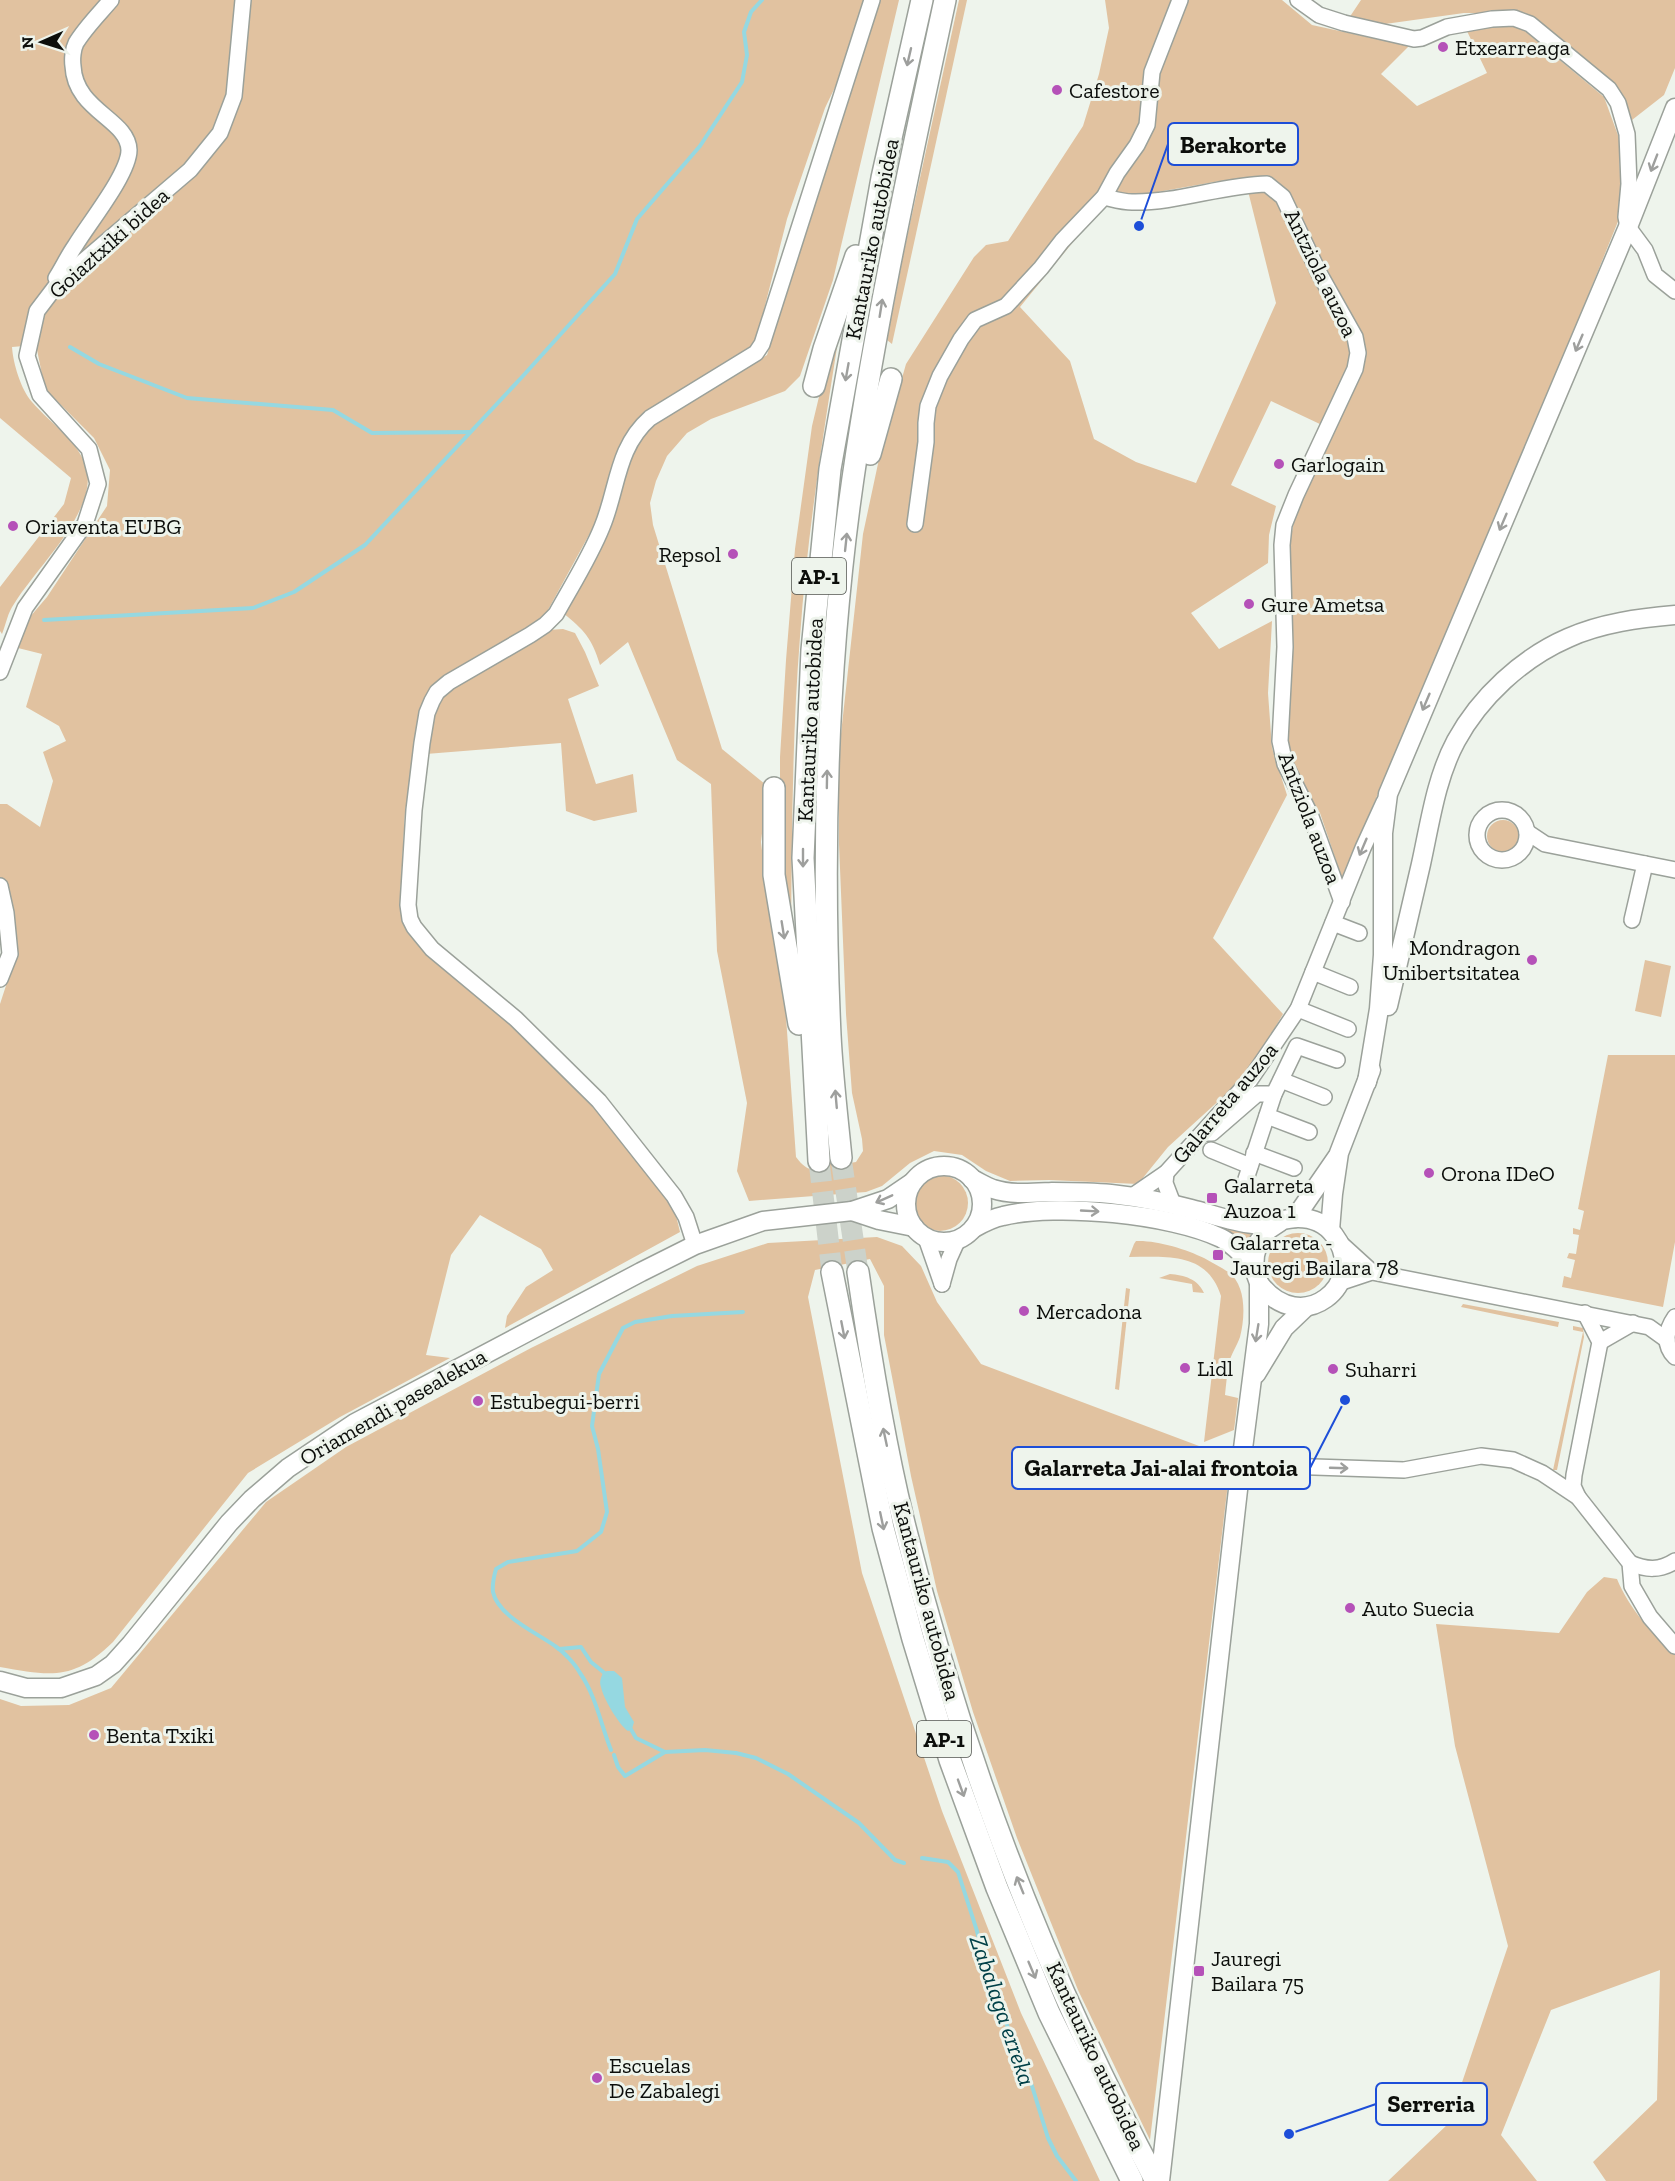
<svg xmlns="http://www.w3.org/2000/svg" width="1675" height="2181" font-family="'Zilla Slab',serif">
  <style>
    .green { fill: #e1c2a0; fill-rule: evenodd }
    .water { fill: #95d8e1 }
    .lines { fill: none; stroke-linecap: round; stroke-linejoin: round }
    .stream { stroke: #95d8e1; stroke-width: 4 }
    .highway-tunnel { stroke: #ccd2ca; stroke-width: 21; stroke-dasharray: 21 10; stroke-linecap: butt }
    .minor-casing { stroke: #9ba19a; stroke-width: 18 }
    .major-casing { stroke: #9ba19a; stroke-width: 21 }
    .highway-casing { stroke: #9ba19a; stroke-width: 24 }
    .minor { stroke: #fff; stroke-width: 15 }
    .major { stroke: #fff; stroke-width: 18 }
    .highway { stroke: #fff; stroke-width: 21 }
    .oneway { stroke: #9e9f9d }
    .poi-dot { fill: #b551b8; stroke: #eef4ec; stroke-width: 2 }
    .labels { text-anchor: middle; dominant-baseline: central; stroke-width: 6; stroke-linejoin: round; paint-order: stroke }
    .shield { fill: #eef4ec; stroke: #50534e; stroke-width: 1.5 }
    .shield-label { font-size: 21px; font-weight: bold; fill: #0c0e0b }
    .poi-label { font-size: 22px; fill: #0c0e0b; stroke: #eef4ec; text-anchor: start }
    .street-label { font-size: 22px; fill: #0c0e0b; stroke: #eef4ec }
    .water-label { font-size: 24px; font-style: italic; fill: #004047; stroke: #eef4ec }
    .leader { fill: none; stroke: #1d4ed8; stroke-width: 2 }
    .callout-dot { fill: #1d4ed8; stroke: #eef4ec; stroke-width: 2 }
    .callout { fill: #eef4ec; stroke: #1d4ed8; stroke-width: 2 }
    .callout-label { font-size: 24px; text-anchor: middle; font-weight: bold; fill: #0c0e0b }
  </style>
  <rect width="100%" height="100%" fill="#eef4ec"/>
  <g class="green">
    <path d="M 0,0 L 865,0 L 839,79 L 825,108 L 787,219 L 756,341 L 746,352 L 632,427 L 615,459 L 596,522 L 542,621 L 502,648 L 421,713 L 405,812 L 400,901 L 405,925 L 517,1028 L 595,1104 L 672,1199 L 680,1232 L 505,1328 L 507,1316 L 526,1287 L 553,1270 L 541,1249 L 480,1215 L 451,1255 L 426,1355 L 450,1358 L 340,1417 L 248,1473 L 113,1642 C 73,1681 51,1676 0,1667 L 0,1004 L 15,958 L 15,935 L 0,939 L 0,804 L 7,804 L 40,827 L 53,781 L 43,752 L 66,741 L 59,726 L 26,707 L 42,654 L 18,648 L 29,618 L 47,597 L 107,506 L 110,470 L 94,438 L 45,389 L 36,345 L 12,347 C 13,363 21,390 32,402 C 53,427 94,450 87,488 C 80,528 36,569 14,604 C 8,612 6,624 2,634 L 0,631 L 0,587 L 64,504 L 71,478 L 0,418 Z"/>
    <path d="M 880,0 L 899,0 L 833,280 L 800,376 L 785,391 L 711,419 L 687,433 L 667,456 L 656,481 L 650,503 L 653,525 L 722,749 L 765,784 L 767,791 L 761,842 L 766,885 L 785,1003 L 796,1157 C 805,1169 811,1172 825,1168 L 831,1159 L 838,1165 L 856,1162 L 863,1151 L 862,1139 L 852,1093 L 846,1014 L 839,844 L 839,752 L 863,534 L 879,459 L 906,364 L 974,257 L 986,245 L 1008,241 L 1083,126 L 1099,74 L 1109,28 L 1105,0 L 1282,0 L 1312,25 L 1409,46 L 1381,74 L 1417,106 L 1487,73 L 1466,29 L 1497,25 L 1520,27 L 1604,97 L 1619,138 L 1621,214 L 1541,412 L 1342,878 L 1320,813 L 1291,766 L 1285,738 L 1292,621 L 1288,551 L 1295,517 L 1360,371 L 1364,337 L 1342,302 L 1350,351 L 1348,371 L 1322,425 L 1271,401 L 1231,485 L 1276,506 L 1269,535 L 1268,563 L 1191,613 L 1219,649 L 1272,621 L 1268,693 L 1272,748 L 1287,795 L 1213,938 L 1283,1014 L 1247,1075 L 1168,1147 L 1138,1184 L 1049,1180 L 1010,1181 L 986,1171 L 962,1155 L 934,1151 L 910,1163 L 882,1186 L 866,1192 L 749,1201 L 737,1171 L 747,1103 L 717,951 L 711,784 L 677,760 L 628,642 L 600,665 C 592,638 584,630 563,613 L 630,454 L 644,429 L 767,355 L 798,254 ZM 1245,179 L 1276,303 L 1196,483 L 1136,462 L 1094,439 L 1070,361 L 1020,307 L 1113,193 L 1129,197 L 1220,181 Z"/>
    <path d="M 959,0 L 967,0 L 892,344 L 887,340 L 904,251 Z"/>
    <path d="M 1361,0 L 1675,0 L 1675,68 L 1664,95 L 1632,120 L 1616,85 L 1525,13 L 1464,13 L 1385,24 L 1349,18 Z"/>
    <path d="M 839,335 C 823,435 807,536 800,637 C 792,737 792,836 791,936 L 780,835 L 780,757 L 786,660 L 795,549 L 812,426 L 823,380 Z"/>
    <path d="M 563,629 L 575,633 L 585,652 L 599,686 L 568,699 L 596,784 L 633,774 L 637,812 L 594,821 L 566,811 L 561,743 L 426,754 L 433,713 L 445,690 L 548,630 Z"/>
    <circle cx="1503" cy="836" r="16"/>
    <path d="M 1645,960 L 1671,966 L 1661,1017 L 1635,1011 Z"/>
    <path d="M 1608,1055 L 1675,1055 L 1675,1242 L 1663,1307 L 1562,1287 L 1564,1276 L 1571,1278 L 1575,1260 L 1567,1258 L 1569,1253 L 1576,1254 L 1579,1235 L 1573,1234 L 1573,1228 L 1580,1230 L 1584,1211 L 1578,1209 Z"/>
    <circle cx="940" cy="1203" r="28"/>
    <path d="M 1184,1215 L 1252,1231 L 1246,1247 Z"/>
    <circle cx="1298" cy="1263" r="30"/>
    <path d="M 877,1237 L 902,1246 L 921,1266 L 937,1302 L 981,1364 L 1231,1458 L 1150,2140 L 1078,1990 L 1017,1838 L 973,1712 L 937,1591 L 911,1476 L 884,1335 L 884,1286 L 870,1259 L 815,1270 L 808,1297 L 862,1573 L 942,1811 L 1021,2013 L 1100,2181 L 0,2181 L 0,1699 L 21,1706 L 69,1705 L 111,1688 L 266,1502 L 346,1447 L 531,1348 L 697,1266 L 768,1243 Z"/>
    <path d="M 1136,1241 C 1156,1240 1186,1249 1204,1258 C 1211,1262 1221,1267 1228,1272 C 1247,1285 1245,1318 1240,1337 C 1237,1346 1231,1354 1229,1363 C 1227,1374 1226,1385 1225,1395 L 1238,1398 L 1234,1430 L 1204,1442 L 1221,1296 C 1207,1252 1168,1257 1129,1257 L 1134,1244 Z"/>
    <path d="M 1170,1274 C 1184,1275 1198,1279 1204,1293 L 1193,1292 L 1192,1284 L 1159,1278 Z"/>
    <path d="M 1126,1288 L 1130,1289 L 1119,1390 L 1115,1389 Z"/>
    <path d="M 1463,1304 L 1559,1322 L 1558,1327 L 1461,1307 Z"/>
    <path d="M 1573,1326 L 1583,1328 L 1584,1337 L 1557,1470 L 1553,1470 L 1583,1332 L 1573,1330 Z"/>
    <path d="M 1604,1577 L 1617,1579 C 1629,1608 1652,1634 1675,1655 L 1675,2181 L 1606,2181 L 1593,2162 L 1657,2100 L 1660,1970 L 1551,2010 L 1501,2135 L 1537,2181 L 1388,2181 L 1448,2124 L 1508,1946 L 1455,1746 L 1436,1624 L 1559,1633 L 1587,1592 Z"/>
  </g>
  <path class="water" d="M 607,1671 L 614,1671 L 622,1678 L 625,1707 L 634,1722 L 632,1729 L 628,1731 C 619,1725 603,1698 601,1687 C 599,1681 601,1678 603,1673 Z"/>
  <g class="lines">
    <g class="stream">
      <path d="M 70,347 L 99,364 L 187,398 L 333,410 L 372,433 L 470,432"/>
      <path d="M 44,620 L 253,608 L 294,592 L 365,545 L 522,377 L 615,274 L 637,219 L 700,146 L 742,82 L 747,55 L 744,32 L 751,12 L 762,0"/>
      <path d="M 559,1649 L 581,1647 L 591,1662 L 607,1675"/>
      <path d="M 629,1726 L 636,1738 L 665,1752"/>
      <path d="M 611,1750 C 601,1725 596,1696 580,1673 C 575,1664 564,1652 555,1646 C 537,1633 498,1616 493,1592 C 492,1584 494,1576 496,1569 L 508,1562 L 577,1551 L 601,1532 L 607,1512 L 598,1449 L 592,1426 L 599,1374 L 623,1328 L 635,1322 L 672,1316 L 743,1312"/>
      <path d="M 614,1755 L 618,1767 L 625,1776 L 665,1752 L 705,1750 L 736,1753 L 756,1758 L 788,1774 L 859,1823 L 895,1860 L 904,1863"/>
      <path d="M 922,1858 L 948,1862 L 958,1872 L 977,1931 L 987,1972 L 1019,2057 L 1032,2086 L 1048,2138 L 1057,2156 L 1076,2181"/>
    </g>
    <g class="highway-tunnel">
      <path d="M 841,1158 L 858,1272"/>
      <path d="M 819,1161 L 832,1272"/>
    </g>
    <g class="minor-casing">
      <g id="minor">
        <path d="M 1298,0 L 1319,15 L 1344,23 L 1414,39 L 1422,38 L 1447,27 L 1492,19 L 1514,18 L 1530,24 L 1609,89 L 1618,103 L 1627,134 L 1629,184 L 1626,217 L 1628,227 L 1645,250 L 1655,275 L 1675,291"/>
        <path d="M 1104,197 C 1113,199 1123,202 1132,202 C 1177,203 1222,185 1267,184 L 1283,197 L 1319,273 L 1355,337 L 1358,353 L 1355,369 L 1296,495 L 1284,525 L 1282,545 L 1285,647 L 1280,741 L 1285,764 L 1310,814 L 1342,902"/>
        <path d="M 56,278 C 63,267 68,256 75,246 C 88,224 129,174 129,150 C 128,119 75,111 73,66 C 72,59 73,49 76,43 C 85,28 99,14 111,0"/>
        <path d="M 915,524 L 926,442 L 926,423 L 928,406 L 940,376 L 961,339 L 975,320 L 1006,306 L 1041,268 L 1062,241 L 1104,197 L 1117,173 L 1137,145 L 1147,125 L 1152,72 L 1180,0"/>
        <path d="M 0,672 L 25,608 L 85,524 L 98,484 L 89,449 L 40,395 L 27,356 L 37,311 L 59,282 L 190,170 L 220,133 L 234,96 L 243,0"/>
        <circle cx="1502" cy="835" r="25"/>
        <path d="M 1527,832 L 1545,844 L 1675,870"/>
        <path d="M 0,886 L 6,913 L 10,954 L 0,979"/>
        <path d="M 1632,920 L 1645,864"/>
        <path d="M 1333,923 L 1359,933"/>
        <path d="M 1313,972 L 1350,987"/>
        <path d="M 1298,1009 L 1348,1029"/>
        <path d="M 1281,1080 L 1324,1097"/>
        <path d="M 1267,1116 L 1309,1132"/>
        <path d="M 1207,1133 L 1212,1133 L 1257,1094 L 1274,1094"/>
        <path d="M 1211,1150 L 1250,1166"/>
        <path d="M 1254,1153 L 1294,1168"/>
        <path d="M 1166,1173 L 1165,1183 L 1173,1204"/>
        <path d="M 1246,1179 L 1274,1094 L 1297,1046 L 1337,1060"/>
        <path d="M 1131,1197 L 1166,1173 L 1250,1080 L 1298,1009 L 1363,848 L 1384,802"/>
        <path d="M 926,1238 L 942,1284"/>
        <path d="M 1339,1242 L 1372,1272"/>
        <path d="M 695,1245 L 686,1217 L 674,1196 L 599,1101 L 516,1019 L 432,949 L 414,927 L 410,919 L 408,905 L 414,810 L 422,743 L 427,713 L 432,701 L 437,692 L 449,682 L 530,635 L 545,625 L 556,614 C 572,585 590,557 602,527 C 618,489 616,448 650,418 L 756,353 L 762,344 L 872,0"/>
        <path d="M 1339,1283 L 1372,1272 L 1649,1327 L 1667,1340"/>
        <path d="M 942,1284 L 949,1259 L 958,1239"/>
        <path d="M 1675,1317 C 1666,1330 1663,1345 1675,1357"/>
        <path d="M 1600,1342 L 1633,1323"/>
        <path d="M 1240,1472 L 1252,1465 L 1404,1470 L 1481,1456 L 1513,1460 L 1542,1473 L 1578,1497 L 1630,1563 L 1632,1586 L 1650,1617 L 1675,1646"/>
        <path d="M 1578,1497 L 1573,1486 L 1574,1475 L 1600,1342 L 1585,1313"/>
        <path d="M 1630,1563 C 1646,1570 1660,1571 1675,1561"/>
      </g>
    </g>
    <g class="major-casing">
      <g id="major">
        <path d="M 1388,1006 C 1399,959 1410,911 1421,864 C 1430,823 1436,778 1456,741 C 1480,697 1522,658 1568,638 C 1601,623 1640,618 1675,615"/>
        <path d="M 1367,1082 L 1379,1009 L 1383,955 L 1383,833 L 1388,794 L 1628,227 L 1675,108"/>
        <circle cx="944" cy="1204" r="38"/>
        <path d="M 972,1179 C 979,1182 986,1187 993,1189 C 1011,1195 1032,1193 1052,1192 C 1071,1192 1091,1192 1111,1194 C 1138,1197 1165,1202 1191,1209 C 1211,1214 1233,1222 1253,1224 C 1269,1226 1283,1218 1298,1218 C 1312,1218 1325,1223 1334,1235 C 1370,1283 1301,1340 1259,1283"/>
        <path d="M 852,1211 L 879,1220 L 914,1227"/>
        <path d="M 1295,1218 L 1337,1157"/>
        <path d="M 974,1228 C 983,1223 992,1218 1003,1216 C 1057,1203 1171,1214 1221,1238 C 1235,1245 1245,1257 1254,1269"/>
        <path d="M 1330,1230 L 1333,1194 L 1339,1153 L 1371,1070"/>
        <path d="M 1256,1374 L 1284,1328 L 1306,1307"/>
        <path d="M 0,1681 L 26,1688 L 61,1688 L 96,1676 L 113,1664 L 131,1644 L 229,1523 L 252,1499 L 288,1468 L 355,1423 L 641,1272 L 695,1245 L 763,1221 L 852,1211 L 888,1199 L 913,1182"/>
        <path d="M 1160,2181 L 1240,1472 L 1259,1324 L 1259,1283 L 1254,1269 L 1255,1255 L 1259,1241 L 1268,1230 L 1280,1222"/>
      </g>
    </g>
    <g class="highway-casing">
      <g id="highway">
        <path d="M 814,386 L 824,349 L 856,256"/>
        <path d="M 870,454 L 891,379"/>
        <path d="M 774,788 L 774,875 L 799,1024"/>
        <path d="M 841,1158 C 837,1117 832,1076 830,1035 C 822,859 826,682 849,507 C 872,336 909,168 945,0"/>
        <path d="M 819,1161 L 803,858 L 812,650 L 830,469 L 882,178 L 922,0"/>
        <path d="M 832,1272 L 883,1528 L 913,1639 L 950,1760 L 997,1888 L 1049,2013 L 1132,2181"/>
        <path d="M 858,1272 C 870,1355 883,1437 903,1519 C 959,1749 1044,1972 1156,2181"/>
      </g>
    </g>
    <use href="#minor" class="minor"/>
    <use href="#major" class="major"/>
    <use href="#highway" class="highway"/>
  </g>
  <defs><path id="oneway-shaft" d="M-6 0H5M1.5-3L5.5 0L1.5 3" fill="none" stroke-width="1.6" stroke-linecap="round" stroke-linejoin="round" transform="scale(1.5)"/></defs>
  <g class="oneway">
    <use href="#oneway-shaft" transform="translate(909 57) rotate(103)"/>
    <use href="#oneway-shaft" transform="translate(1654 163) rotate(111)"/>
    <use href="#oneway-shaft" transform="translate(881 308) rotate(-81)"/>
    <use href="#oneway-shaft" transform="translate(1579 343) rotate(113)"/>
    <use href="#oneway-shaft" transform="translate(847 372) rotate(100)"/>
    <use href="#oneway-shaft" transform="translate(1503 522) rotate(113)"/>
    <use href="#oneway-shaft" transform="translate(846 542) rotate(-84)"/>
    <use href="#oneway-shaft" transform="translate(1426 702) rotate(113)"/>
    <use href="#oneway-shaft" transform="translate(827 779) rotate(-89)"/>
    <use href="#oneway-shaft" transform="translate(1363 847) rotate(113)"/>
    <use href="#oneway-shaft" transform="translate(803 858) rotate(90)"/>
    <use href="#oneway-shaft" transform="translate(783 930) rotate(81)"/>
    <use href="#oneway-shaft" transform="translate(836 1099) rotate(-95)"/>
    <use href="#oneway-shaft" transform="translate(884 1199) rotate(156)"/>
    <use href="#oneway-shaft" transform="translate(1090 1211) rotate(3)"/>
    <use href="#oneway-shaft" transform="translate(843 1330) rotate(79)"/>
    <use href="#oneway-shaft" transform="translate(1257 1333) rotate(99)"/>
    <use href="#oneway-shaft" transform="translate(885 1437) rotate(-102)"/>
    <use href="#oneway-shaft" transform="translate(1339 1468) rotate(2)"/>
    <use href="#oneway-shaft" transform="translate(882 1521) rotate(78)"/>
    <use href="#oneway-shaft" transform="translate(961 1788) rotate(70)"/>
    <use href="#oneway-shaft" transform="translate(1020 1885) rotate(-112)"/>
    <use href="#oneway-shaft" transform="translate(1032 1970) rotate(67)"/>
  </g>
  <g class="poi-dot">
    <circle cx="1443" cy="47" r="6"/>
    <circle cx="1057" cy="90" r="6"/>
    <circle cx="1279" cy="464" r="6"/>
    <circle cx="13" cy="526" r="6"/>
    <circle cx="733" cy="554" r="6"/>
    <circle cx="1249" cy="604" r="6"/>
    <circle cx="1532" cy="960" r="6"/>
    <circle cx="1429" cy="1173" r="6"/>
    <rect x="1206" y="1192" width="12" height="12" rx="3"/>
    <rect x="1212" y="1249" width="12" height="12" rx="3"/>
    <circle cx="1024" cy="1311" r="6"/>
    <circle cx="1185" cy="1368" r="6"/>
    <circle cx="1333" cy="1369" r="6"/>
    <circle cx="478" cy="1401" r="6"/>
    <circle cx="1350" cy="1608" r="6"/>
    <circle cx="94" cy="1735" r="6"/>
    <rect x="1193" y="1965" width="12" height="12" rx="3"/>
    <circle cx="597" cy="2078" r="6"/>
  </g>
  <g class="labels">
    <g class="shield">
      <rect x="792" y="558" width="54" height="36" rx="4.5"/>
      <rect x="917" y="1721" width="54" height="36" rx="4.5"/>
    </g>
    <g class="shield-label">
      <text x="819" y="576">AP-1</text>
      <text x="944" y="1739">AP-1</text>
    </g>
    <g class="poi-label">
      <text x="1455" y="47">Etxearreaga</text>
      <text x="1069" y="90">Cafestore</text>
      <text x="1291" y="464">Garlogain</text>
      <text x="25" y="526">Oriaventa EUBG</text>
      <text x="721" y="554" text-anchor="end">Repsol</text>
      <text x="1261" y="604">Gure Ametsa</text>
      <text x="1520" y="947" text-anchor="end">Mondragon<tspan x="1520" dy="25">Unibertsitatea</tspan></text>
      <text x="1441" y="1173">Orona IDeO</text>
      <text x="1224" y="1185">Galarreta<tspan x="1224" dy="25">Auzoa 1</tspan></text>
      <text x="1230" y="1242">Galarreta -<tspan x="1230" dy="25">Jauregi Bailara 78</tspan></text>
      <text x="1036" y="1311">Mercadona</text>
      <text x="1197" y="1368">Lidl</text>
      <text x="1345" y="1369">Suharri</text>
      <text x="490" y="1401">Estubegui-berri</text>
      <text x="1362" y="1608">Auto Suecia</text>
      <text x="106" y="1735">Benta Txiki</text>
      <text x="1211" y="1958">Jauregi<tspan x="1211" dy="25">Bailara 75</tspan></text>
      <text x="609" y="2065">Escuelas<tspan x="609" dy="25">De Zabalegi</tspan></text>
    </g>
    <g class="street-label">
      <text transform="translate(872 239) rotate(-79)">Kantauriko autobidea</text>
      <text transform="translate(109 243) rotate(-42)">Goiaztxiki bidea</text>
      <text transform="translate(1321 273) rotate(64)">Antziola auzoa</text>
      <text transform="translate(810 720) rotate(-87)">Kantauriko autobidea</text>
      <text transform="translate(1310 818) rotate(69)">Antziola auzoa</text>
      <text transform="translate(1225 1103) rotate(-50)">Galarreta auzoa</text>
      <text transform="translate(393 1407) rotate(-30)">Oriamendi pasealekua</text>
      <text transform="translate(927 1601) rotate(75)">Kantauriko autobidea</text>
      <text transform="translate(1096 2056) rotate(65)">Kantauriko autobidea</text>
    </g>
    <g class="water-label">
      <text transform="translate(1003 2010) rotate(71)">Zabalaga erreka</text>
    </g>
  </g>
  <path class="leader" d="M1139 226L1168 144M1345 1400L1310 1468M1289 2134L1376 2104"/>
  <g class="callout-dot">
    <circle cx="1139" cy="226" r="6"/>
    <circle cx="1345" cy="1400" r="6"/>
    <circle cx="1289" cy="2134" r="6"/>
  </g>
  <g class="callout">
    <rect x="1168" y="123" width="130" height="42" rx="6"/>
    <rect x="1012" y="1447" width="298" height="42" rx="6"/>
    <rect x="1376" y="2083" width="111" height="42" rx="6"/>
  </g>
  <g class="callout-label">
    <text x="1233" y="153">Berakorte</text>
    <text x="1161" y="1476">Galarreta Jai-alai frontoia</text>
    <text x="1431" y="2112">Serreria</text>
  </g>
  <g transform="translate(42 42) rotate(267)" stroke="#eef4ec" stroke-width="4.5" paint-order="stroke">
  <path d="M0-4.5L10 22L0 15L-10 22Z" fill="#0c0e0b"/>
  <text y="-9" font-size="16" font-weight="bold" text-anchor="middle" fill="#0c0e0b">N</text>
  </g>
</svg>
